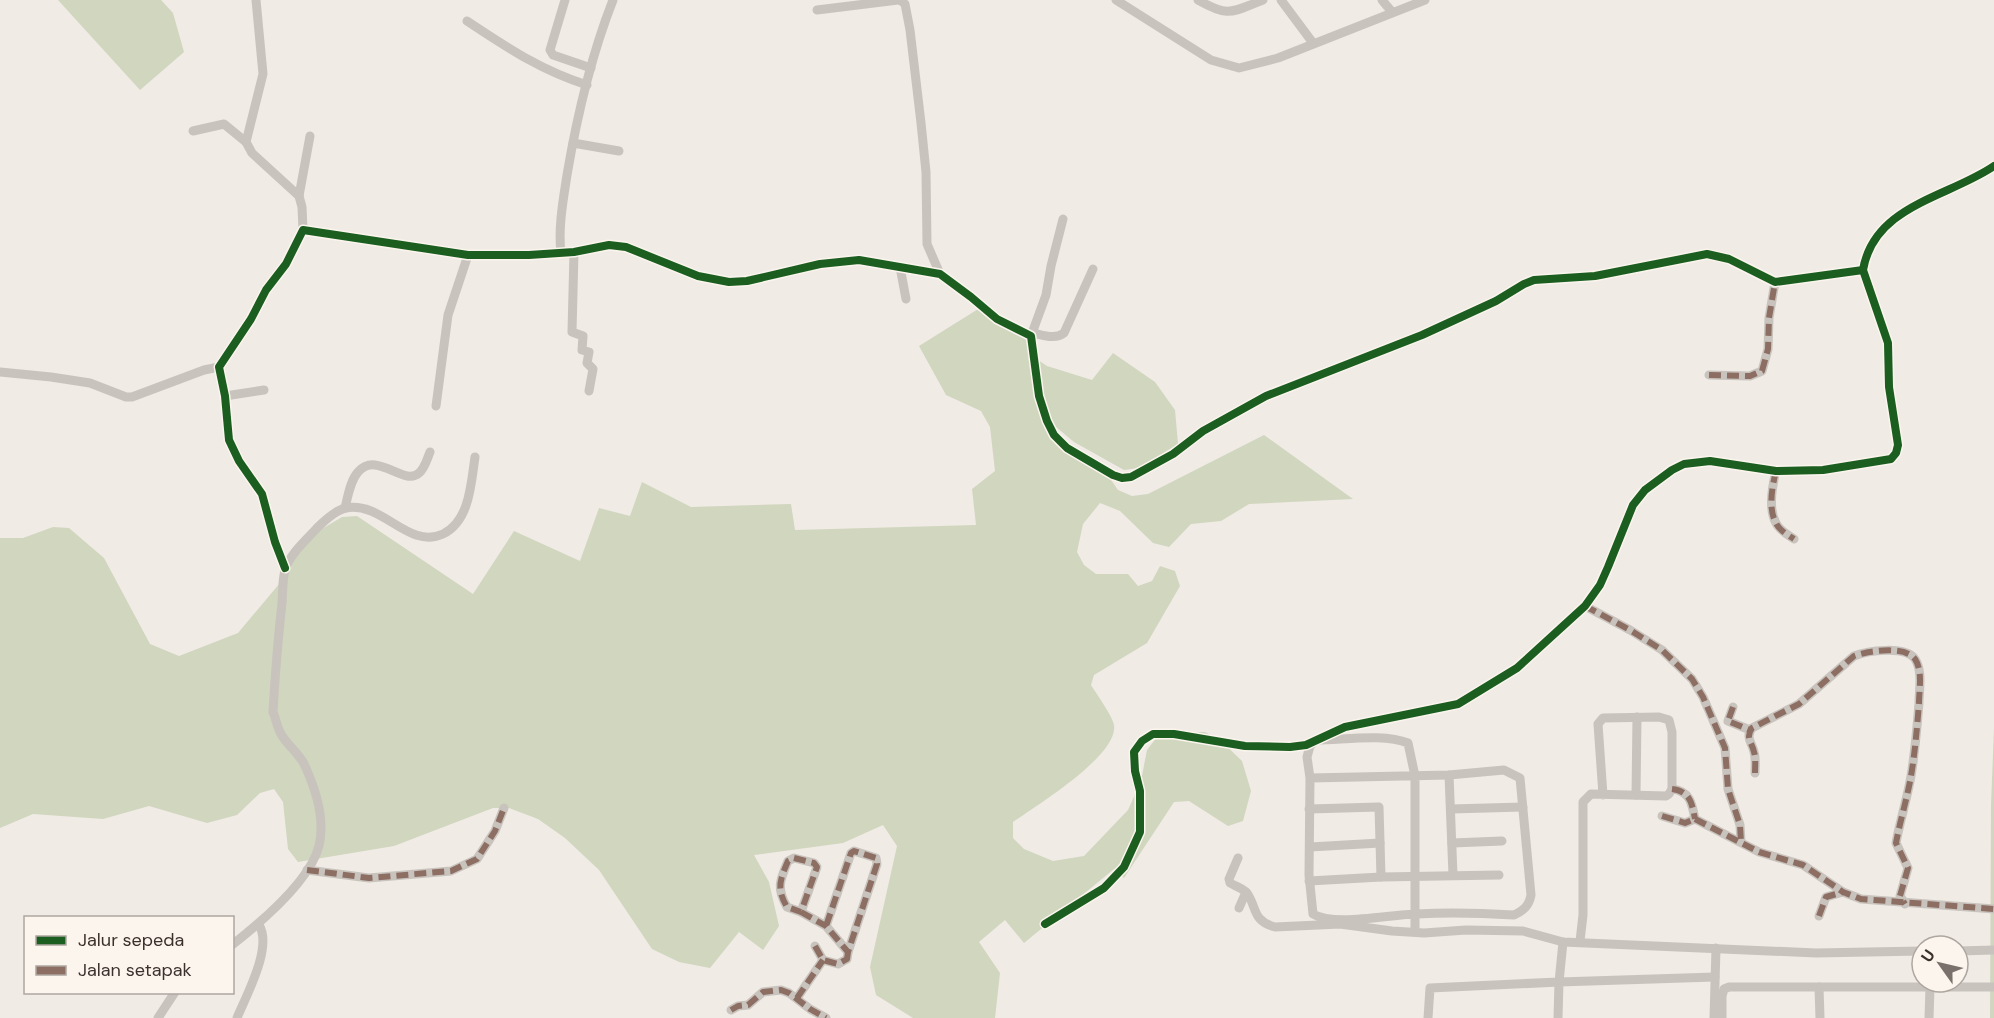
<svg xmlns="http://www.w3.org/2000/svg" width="1994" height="1018" font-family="'DM Sans',sans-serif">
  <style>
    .green { fill: #d1d6bf }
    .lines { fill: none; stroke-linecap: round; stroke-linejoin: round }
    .minor { stroke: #c9c3be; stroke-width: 9 }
    .quiet { stroke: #8d6e63; stroke-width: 6; stroke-dasharray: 12 6; stroke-linecap: butt }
    .cycleway-casing { stroke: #fbf5ee; stroke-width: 11 }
    .cycleway { stroke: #1b5e20; stroke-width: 8 }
  </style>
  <rect width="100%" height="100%" fill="#f0ebe5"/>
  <g class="green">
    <path d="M 58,0 L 161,0 L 173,13 L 184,52 L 140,90 Z"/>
    <path d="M 983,306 L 1030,337 L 1035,358 L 1047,366 L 1092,380 L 1113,353 L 1155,382 L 1175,410 L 1178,444 L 1139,468 L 1124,470 L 1074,442 L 1043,416 L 1055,443 L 1109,477 L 1118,490 L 1132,496 L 1148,494 L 1264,435 L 1353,499 L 1249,504 L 1221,521 L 1191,524 L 1169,547 L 1153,543 L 1120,511 L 1100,503 L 1083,524 L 1077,552 L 1084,565 L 1096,574 L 1128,574 L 1138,586 L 1152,581 L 1160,566 L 1175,571 L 1180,586 L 1147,643 L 1094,675 L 1091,685 C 1096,693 1113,717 1114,725 C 1119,755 1036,806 1013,822 L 1013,838 L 1024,849 L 1053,861 L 1084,856 L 1128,810 L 1141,781 L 1147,750 L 1157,737 L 1172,732 L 1205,732 L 1219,739 L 1242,761 L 1251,791 L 1243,821 L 1228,826 L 1189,801 L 1174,802 L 1124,878 L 1114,869 L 1024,943 L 1005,920 L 979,942 L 1000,973 L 995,1018 L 913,1018 L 876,995 L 870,967 L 897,846 L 883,825 L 843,843 L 754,855 L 769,882 L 779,926 L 763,950 L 739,932 L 710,968 L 679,962 L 652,949 L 599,870 L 565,838 L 538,819 L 509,808 L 493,808 L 394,846 L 298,862 L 288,849 L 283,802 L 274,789 L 260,793 L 237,815 L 207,823 L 149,806 L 103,819 L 33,814 L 0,828 L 0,538 L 23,538 L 53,527 L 69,528 L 104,558 L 150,644 L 179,656 L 238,633 L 290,571 L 294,556 L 315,533 L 342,517 L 357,516 L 473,594 L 514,531 L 580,561 L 599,508 L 630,516 L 642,482 L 691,507 L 791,504 L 795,530 L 976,525 L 972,489 L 995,471 L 990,427 L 981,411 L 946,395 L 919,346 Z"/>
    <path d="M 1994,728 L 1994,1018 L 1990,1018 L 1991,805 Z"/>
  </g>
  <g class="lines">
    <g class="minor">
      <path d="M 256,0 L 263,74 L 246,142 L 252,153 L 299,196 L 302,207 L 303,230"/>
      <path d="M 565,0 L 550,50 L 553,55 L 591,68"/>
      <path d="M 900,0 L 905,4 L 910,30 L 921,123 L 926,172 L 927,244 L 940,274"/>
      <path d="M 1116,0 L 1211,60 L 1239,68 L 1278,58 L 1425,0"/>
      <path d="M 1198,0 C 1230,18 1231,12 1263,0"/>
      <path d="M 1281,0 L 1313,43"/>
      <path d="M 1382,0 L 1392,12"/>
      <path d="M 817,10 L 898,0"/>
      <path d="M 467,21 C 508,48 540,70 587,85"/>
      <path d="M 193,131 L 224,124 L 246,142"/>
      <path d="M 573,143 L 619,151"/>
      <path d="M 299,196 L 310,136"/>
      <path d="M 574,252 L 572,332 L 583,336 L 582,350 L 589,352 L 587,363 L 593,369 L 589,391"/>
      <path d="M 561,253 C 558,228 563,201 567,175 C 577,116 591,56 613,0"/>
      <path d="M 900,267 L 906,299"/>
      <path d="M 1033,333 C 1043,335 1055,340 1064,333 L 1093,269"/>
      <path d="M 1031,336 L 1046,295 L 1051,266 L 1063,219"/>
      <path d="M 0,372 L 51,377 L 90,383 L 126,397 L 132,397 L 204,370 L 219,367"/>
      <path d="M 1709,375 L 1750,376 L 1762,371 L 1768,349 L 1769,318 L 1775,282"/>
      <path d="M 225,396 L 264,390"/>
      <path d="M 436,406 L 448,315 L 468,255"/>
      <path d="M 1776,471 C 1772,487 1768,509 1776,523 C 1779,530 1788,535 1794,539"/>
      <path d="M 345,508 C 348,496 350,481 358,472 C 377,450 404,487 419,473 C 425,468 427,459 430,452"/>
      <path d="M 285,568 L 275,542 L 262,494 L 239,461 L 229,440 L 225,396 L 219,367 L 251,319 L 266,290 L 286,264 L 303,230 L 468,255 L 529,255 L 574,252 L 609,245 L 626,247 L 698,276 L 729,282 L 747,281 L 820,264 L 859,260 L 940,274 L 971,297 L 997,319 L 1031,336 L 1039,396 L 1047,421 L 1054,435 L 1067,448 L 1113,475 L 1122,478 L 1131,477 L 1173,454 L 1203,431 L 1266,396 L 1422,335 L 1496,301 L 1524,284 L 1534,280 L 1595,276 L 1707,254 L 1729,259 L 1775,282 L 1863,270"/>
      <path d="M 1585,606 L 1630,630 L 1662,650 L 1692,679 L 1703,697 L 1725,748 L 1728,789 L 1740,825 L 1741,842"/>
      <path d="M 1733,707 L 1728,721 L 1750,730"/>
      <path d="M 1755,773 C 1755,767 1756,758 1754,752 C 1752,742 1745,738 1752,728 L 1799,704 L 1854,656 C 1867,651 1905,645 1915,659 C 1923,671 1919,690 1919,703 C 1917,728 1915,752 1911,776 C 1907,799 1900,821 1896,843 L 1908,868 L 1900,896 L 1905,904"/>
      <path d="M 1449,775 L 1453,875"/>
      <path d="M 1310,778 L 1449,775 L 1504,770 L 1520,778 L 1531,895 C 1529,906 1524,910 1514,915 C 1482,913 1449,912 1417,914 C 1391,914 1334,927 1313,914 L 1309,875 L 1310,778 L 1307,757 L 1310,746 L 1316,740 C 1343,740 1384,733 1408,743 L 1415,776 L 1415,931"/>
      <path d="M 1672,789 C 1690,791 1692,803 1695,819"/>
      <path d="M 1636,795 L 1637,717"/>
      <path d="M 1309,809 L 1379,807 L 1381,877"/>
      <path d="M 1451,809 L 1523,807"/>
      <path d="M 1662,816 L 1685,823 L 1695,819"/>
      <path d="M 1695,819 L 1759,852 L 1803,865 L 1843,892 L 1861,899 L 1994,909"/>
      <path d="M 1452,843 L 1502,841"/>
      <path d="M 1310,847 L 1380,843"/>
      <path d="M 794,858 L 814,863 L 817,867 L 801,912 L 787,907 C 776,888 780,880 788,861 Z"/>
      <path d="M 1238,858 L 1229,879 L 1230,883 C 1235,886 1243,888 1247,893 C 1257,907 1252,921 1275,927 L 1340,924 L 1392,931 L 1424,933 L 1466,930 L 1523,931 L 1563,942 L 1816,953 L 1922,951"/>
      <path d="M 307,870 L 369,878 L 451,871 L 477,859 L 495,831 L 504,808"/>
      <path d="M 1309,881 L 1381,877 L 1499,875"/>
      <path d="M 1239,908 L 1246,892"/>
      <path d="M 801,912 L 826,926 L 848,952 L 877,864 L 876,858 L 854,851 L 851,853 L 826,926"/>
      <path d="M 1819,916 L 1826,897 L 1843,892"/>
      <path d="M 1045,924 L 1104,888 L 1124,867 L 1140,832 L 1140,791 L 1135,771 L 1134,752 L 1142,741 L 1153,734 L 1174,734 L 1245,746 L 1290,747 L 1306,745 L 1345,727 L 1458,704 L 1517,668 L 1585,606 L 1600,585 L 1608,567 L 1633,505 L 1645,490 L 1672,470 L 1684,464 L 1710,461 L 1776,471 L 1823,470 L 1891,459 L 1896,453 L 1898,445 L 1889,387 L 1888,343 L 1863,270 C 1874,205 1949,197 1994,166"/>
      <path d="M 1580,941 L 1583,915 L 1583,802 L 1591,794 L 1666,796 L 1669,794 L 1672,789 L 1672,732 L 1669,720 L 1659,717 L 1603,718 L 1598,724 L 1603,795"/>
      <path d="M 232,945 C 260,923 310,881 319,846 C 325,821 316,790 305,766 C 300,754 287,745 281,734 C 277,727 276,719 273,712 C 275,676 278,639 282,603 C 283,592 282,577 286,567 C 292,552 306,540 317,528 C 324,521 336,510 346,508 C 383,501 408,550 443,534 C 470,521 471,483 475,457"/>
      <path d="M 815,946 L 823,960 L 838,964 L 847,959 L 848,952"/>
      <path d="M 1958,951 L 1994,950"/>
      <path d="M 1819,987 L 1820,1018"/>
      <path d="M 797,998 L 823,960"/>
      <path d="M 731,1010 L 738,1006 L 748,1005 L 763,992 L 781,990 L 789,993 L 810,1009 L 826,1018"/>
      <path d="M 158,1018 L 175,992"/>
      <path d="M 237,1018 C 246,996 273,947 259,925"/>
      <path d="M 1428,1018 L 1430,988 L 1559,982 L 1563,942"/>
      <path d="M 1558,1018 L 1559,982 L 1715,977"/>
      <path d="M 1714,1018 L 1716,948"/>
      <path d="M 1722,1018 L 1722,996 L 1724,989 L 1729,987 L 1994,987"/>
      <path d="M 1929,1018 L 1930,987"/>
    </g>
    <g class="quiet">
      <path d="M 1709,375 L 1750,376 L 1762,371 L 1768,349 L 1769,318 L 1775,282"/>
      <path d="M 1776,471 C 1772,487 1768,509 1776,523 C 1779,530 1788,535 1794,539"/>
      <path d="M 1585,606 L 1630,630 L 1662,650 L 1692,679 L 1703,697 L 1725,748 L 1728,789 L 1740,825 L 1741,842"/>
      <path d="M 1733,707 L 1728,721 L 1750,730"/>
      <path d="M 1755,773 C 1755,767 1756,758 1754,752 C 1752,742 1745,738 1752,728 L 1799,704 L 1854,656 C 1867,651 1905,645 1915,659 C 1923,671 1919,690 1919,703 C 1917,728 1915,752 1911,776 C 1907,799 1900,821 1896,843 L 1908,868 L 1900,896 L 1905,904"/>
      <path d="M 1672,789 C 1690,791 1692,803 1695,819"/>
      <path d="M 1662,816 L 1685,823 L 1695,819"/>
      <path d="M 1695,819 L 1759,852 L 1803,865 L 1843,892 L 1861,899 L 1994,909"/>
      <path d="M 794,858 L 814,863 L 817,867 L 801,912 L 787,907 C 776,888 780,880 788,861 Z"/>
      <path d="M 307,870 L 369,878 L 451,871 L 477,859 L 495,831 L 504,808"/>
      <path d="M 801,912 L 826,926 L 848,952 L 877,864 L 876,858 L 854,851 L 851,853 L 826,926"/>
      <path d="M 1819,916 L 1826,897 L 1843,892"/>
      <path d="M 815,946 L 823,960 L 838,964 L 847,959 L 848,952"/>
      <path d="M 797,998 L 823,960"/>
      <path d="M 731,1010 L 738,1006 L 748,1005 L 763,992 L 781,990 L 789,993 L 810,1009 L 826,1018"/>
    </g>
    <g class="cycleway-casing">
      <g id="cycleway">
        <path d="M 285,568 L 275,542 L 262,494 L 239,461 L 229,440 L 225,396 L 219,367 L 251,319 L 266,290 L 286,264 L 303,230 L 468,255 L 529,255 L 574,252 L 609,245 L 626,247 L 698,276 L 729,282 L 747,281 L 820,264 L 859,260 L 940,274 L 971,297 L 997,319 L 1031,336 L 1039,396 L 1047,421 L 1054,435 L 1067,448 L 1113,475 L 1122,478 L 1131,477 L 1173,454 L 1203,431 L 1266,396 L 1422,335 L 1496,301 L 1524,284 L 1534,280 L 1595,276 L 1707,254 L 1729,259 L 1775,282 L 1863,270"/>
        <path d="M 1045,924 L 1104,888 L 1124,867 L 1140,832 L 1140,791 L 1135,771 L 1134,752 L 1142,741 L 1153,734 L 1174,734 L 1245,746 L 1290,747 L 1306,745 L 1345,727 L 1458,704 L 1517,668 L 1585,606 L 1600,585 L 1608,567 L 1633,505 L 1645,490 L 1672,470 L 1684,464 L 1710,461 L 1776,471 L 1823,470 L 1891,459 L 1896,453 L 1898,445 L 1889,387 L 1888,343 L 1863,270 C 1874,205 1949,197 1994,166"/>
      </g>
    </g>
    <use href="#cycleway" class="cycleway"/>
  </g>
  <rect x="24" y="916" width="210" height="78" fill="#fbf5ee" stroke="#aea6a0" stroke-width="1.5"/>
  <rect x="36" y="936" width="30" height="9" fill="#1b5e20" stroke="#aea6a0" stroke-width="1.5"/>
  <text x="78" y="946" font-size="18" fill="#3b302b">Jalur sepeda</text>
  <rect x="36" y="966" width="30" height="9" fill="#8d6e63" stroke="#aea6a0" stroke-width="1.5"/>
  <text x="78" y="976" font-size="18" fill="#3b302b">Jalan setapak</text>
  <g transform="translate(1940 964) rotate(304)"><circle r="28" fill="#fbf5ee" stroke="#aea6a0" stroke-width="1.5"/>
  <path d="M0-4.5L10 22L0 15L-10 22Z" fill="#7a716c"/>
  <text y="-9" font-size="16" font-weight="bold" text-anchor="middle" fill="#3b302b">U</text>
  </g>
</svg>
